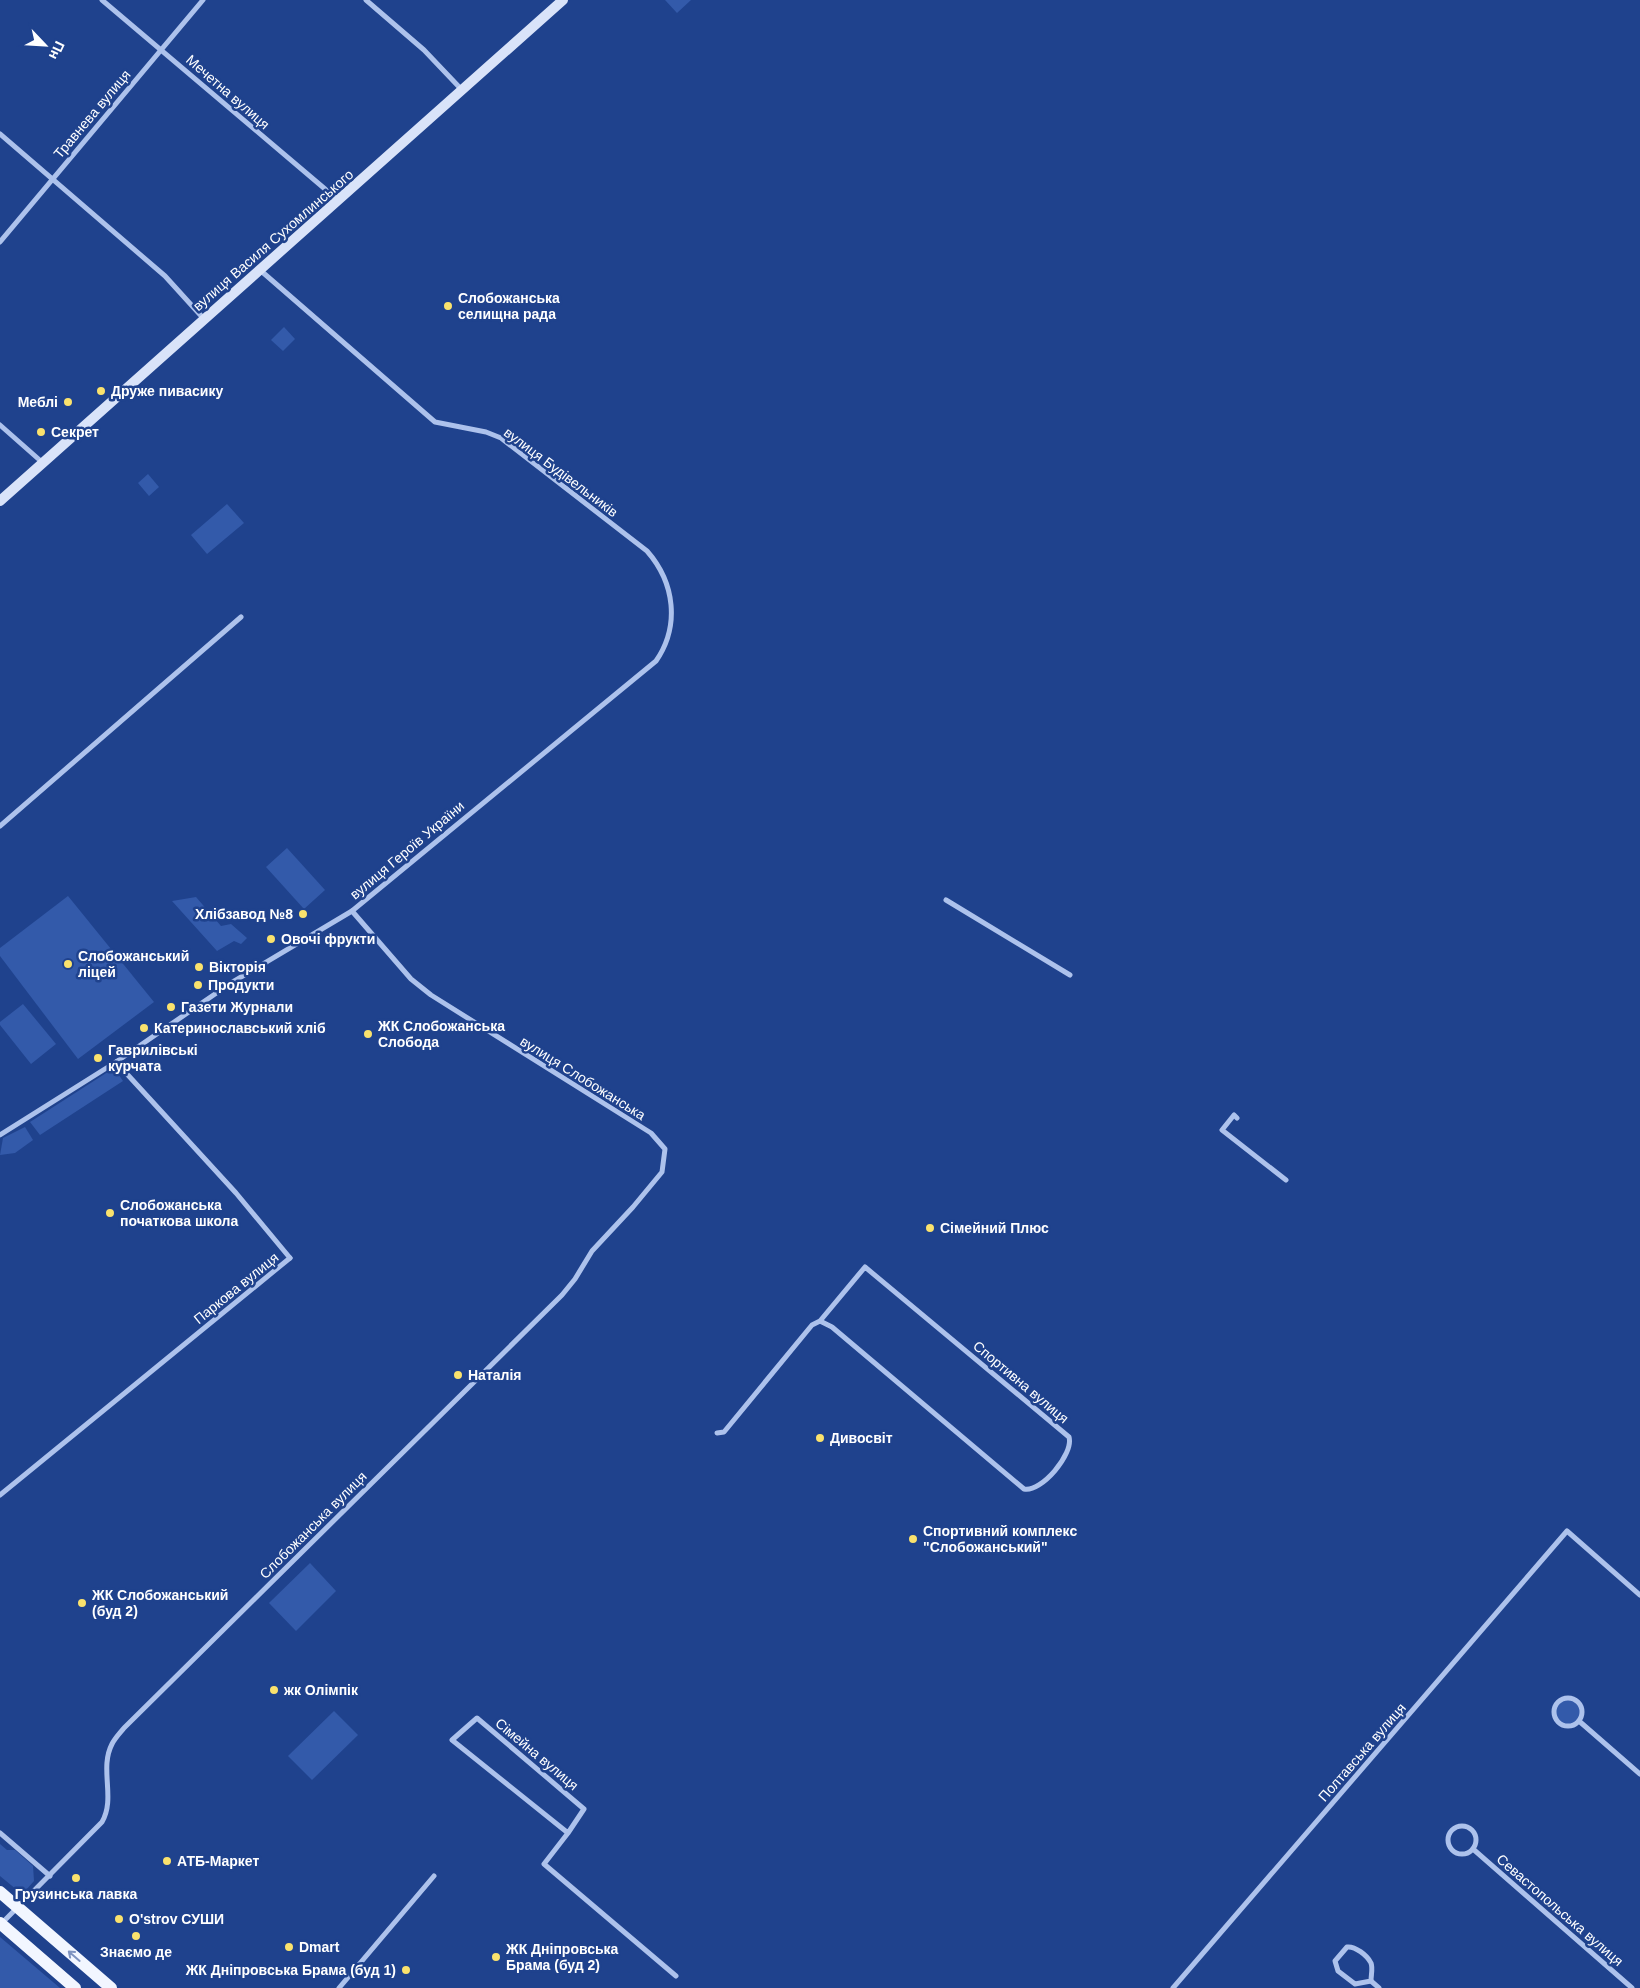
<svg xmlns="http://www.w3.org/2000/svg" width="1640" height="1988" font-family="Arial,sans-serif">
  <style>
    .green { fill: #335aaa }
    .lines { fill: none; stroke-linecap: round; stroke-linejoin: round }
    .minor { stroke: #adc2ec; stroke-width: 5 }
    .secondary { stroke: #d9e3f9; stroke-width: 10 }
    .primary { stroke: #f2f6ff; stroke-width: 12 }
    .oneway { stroke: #7e93c0 }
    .poi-dot { fill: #fae26d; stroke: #1f428d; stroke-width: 2 }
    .labels { text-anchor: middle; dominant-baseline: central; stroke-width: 5; stroke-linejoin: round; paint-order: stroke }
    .street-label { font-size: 14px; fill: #fff; stroke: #1f428d }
    .poi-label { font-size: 14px; font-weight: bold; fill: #fff; stroke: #1f428d; text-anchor: start }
  </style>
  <rect width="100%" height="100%" fill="#1f428d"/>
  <g class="green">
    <path d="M 665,0 L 691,0 L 677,13 Z"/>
    <path d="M 284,327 L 295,339 L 283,351 L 271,340 Z"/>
    <path d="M 148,474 L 159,487 L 149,496 L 138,483 Z"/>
    <path d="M 227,504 L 244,523 L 207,554 L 191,535 Z"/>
    <path d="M 287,848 L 325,890 L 304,909 L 266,867 Z"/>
    <path d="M 68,896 L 154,1002 L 78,1059 L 0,956 L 0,948 Z"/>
    <path d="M 196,897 L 221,926 L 231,924 L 247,938 L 241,944 L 234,941 L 217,951 L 172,901 Z"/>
    <path d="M 23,1004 L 56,1044 L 31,1064 L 0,1025 L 0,1022 Z"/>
    <path d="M 114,1068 L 123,1081 L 40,1135 L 30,1122 Z"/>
    <path d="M 25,1127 L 33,1140 L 15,1153 L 0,1155 L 3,1138 Z"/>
    <path d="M 310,1563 L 336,1591 L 296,1631 L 269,1603 Z"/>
    <circle cx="1568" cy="1712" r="14"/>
    <path d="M 334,1711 L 358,1735 L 312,1780 L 288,1756 Z"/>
    <path d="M 0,1844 L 7,1850 L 15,1850 L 33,1866 L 34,1881 L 26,1890 L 17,1890 L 0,1876 Z"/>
    <path d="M 0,1937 L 60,1988 L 0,1988 Z"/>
  </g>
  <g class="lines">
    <g class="minor">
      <path d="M 102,0 L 338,200"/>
      <path d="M 366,0 L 424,50 L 462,90"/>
      <path d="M 0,134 L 165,276 L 204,319"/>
      <path d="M 0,242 L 203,0"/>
      <path d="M 0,425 L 43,463"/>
      <path d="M 0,826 L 241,617"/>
      <path d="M 946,900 L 1070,975"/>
      <path d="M 116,1062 L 236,1193 L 290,1258"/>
      <path d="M 1237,1118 L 1234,1115 L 1222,1130 L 1286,1180"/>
      <path d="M 0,1135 L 116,1062 L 231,983 L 352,911 L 656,661 C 680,626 675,583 647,551 L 501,438 L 486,432 L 435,422 L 260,270"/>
      <path d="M 717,1433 L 724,1432 L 812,1325 L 820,1321 L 832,1327 L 1024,1489 C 1041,1493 1074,1454 1069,1437 L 865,1267 L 820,1321"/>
      <path d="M 0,1495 L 290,1258"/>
      <circle cx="1568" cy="1712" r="14"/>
      <path d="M 1579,1721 L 1640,1774"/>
      <circle cx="1462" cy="1840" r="14"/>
      <path d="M 0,1833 L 50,1876"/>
      <path d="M 568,1833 L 584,1809 L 477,1718 L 452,1740 L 568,1833 L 544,1864 L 676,1976"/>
      <path d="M 1473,1849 L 1632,1988"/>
      <path d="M 2,1923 L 102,1822 C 116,1798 99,1769 112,1744 C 115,1738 120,1733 124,1728 L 562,1295 L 575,1279 L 592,1251 L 633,1207 L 662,1172 L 665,1149 L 651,1133 L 431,995 L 411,979 L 352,911"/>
      <path d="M 1347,1947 C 1355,1946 1367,1955 1371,1963 C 1373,1968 1371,1975 1371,1981 L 1355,1984 L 1338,1971 L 1335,1961 Z"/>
      <path d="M 1371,1981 L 1379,1988"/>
      <path d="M 339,1988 L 434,1876"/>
      <path d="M 1173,1988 L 1567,1531 L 1640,1595"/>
    </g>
    <path class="secondary" d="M 0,501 L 563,0"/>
    <g class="primary">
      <path d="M 0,1892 L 111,1988"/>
      <path d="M 0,1923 L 75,1988"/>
    </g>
  </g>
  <defs><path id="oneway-shaft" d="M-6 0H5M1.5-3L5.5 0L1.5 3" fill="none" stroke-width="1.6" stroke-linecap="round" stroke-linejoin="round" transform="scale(1.25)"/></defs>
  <use class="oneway" href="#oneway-shaft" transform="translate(74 1956) rotate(-139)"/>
  <g class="poi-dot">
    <circle cx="448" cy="306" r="5"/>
    <circle cx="101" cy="391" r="5"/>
    <circle cx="68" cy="402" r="5"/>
    <circle cx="41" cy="432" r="5"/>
    <circle cx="303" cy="914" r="5"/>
    <circle cx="271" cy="939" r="5"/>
    <circle cx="68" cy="964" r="5"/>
    <circle cx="199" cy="967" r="5"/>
    <circle cx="198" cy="985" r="5"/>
    <circle cx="171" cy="1007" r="5"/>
    <circle cx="144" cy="1028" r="5"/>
    <circle cx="368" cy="1034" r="5"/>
    <circle cx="98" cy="1058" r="5"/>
    <circle cx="110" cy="1213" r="5"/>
    <circle cx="930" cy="1228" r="5"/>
    <circle cx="458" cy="1375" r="5"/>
    <circle cx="820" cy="1438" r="5"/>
    <circle cx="913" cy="1539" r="5"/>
    <circle cx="82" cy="1603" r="5"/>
    <circle cx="274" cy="1690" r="5"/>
    <circle cx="167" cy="1861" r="5"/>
    <circle cx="76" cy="1878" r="5"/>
    <circle cx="119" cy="1919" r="5"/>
    <circle cx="136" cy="1936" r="5"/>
    <circle cx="289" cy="1947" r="5"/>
    <circle cx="496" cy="1957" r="5"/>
    <circle cx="406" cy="1970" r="5"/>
  </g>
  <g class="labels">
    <g class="street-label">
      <text transform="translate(228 92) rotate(41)">Мечетна вулиця</text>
      <text transform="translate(92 114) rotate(-50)">Травнева вулиця</text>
      <text transform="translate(273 240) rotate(-41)">вулиця Василя Сухомлинського</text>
      <text transform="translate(561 472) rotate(37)">вулиця Будівельників</text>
      <text transform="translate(407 850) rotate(-40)">вулиця Героїв України</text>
      <text transform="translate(583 1078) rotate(32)">вулиця Слобожанська</text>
      <text transform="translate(236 1288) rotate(-39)">Паркова вулиця</text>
      <text transform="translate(1021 1382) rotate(40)">Спортивна вулиця</text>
      <text transform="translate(313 1525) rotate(-45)">Слобожанська вулиця</text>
      <text transform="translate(1362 1752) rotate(-49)">Полтавська вулиця</text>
      <text transform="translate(537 1754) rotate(40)">Сімейна вулиця</text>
      <text transform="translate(1560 1910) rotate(41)">Севастопольська вулиця</text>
    </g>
    <g class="poi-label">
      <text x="458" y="298">Слобожанська<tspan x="458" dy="16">селищна рада</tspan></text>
      <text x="111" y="391">Друже пивасику</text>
      <text x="58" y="402" text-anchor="end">Меблі</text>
      <text x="51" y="432">Секрет</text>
      <text x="293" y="914" text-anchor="end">Хлібзавод №8</text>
      <text x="281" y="939">Овочі фрукти</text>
      <text x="78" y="956">Слобожанський<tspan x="78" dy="16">ліцей</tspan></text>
      <text x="209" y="967">Вікторія</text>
      <text x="208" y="985">Продукти</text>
      <text x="181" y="1007">Газети Журнали</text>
      <text x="378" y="1026">ЖК Слобожанська<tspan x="378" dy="16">Слобода</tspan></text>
      <text x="154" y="1028">Катеринославський хліб</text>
      <text x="108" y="1050">Гаврилівські<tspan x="108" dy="16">курчата</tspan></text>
      <text x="120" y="1205">Cлобожанська<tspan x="120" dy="16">початкова школа</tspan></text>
      <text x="940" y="1228">Сімейний Плюс</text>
      <text x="468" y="1375">Наталія</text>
      <text x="830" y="1438">Дивосвіт</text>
      <text x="923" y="1531">Спортивний комплекс<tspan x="923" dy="16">"Слобожанський"</tspan></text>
      <text x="92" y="1595">ЖК Слобожанський<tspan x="92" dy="16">(буд 2)</tspan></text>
      <text x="284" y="1690">жк Олімпік</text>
      <text x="177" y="1861">АТБ-Маркет</text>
      <text x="76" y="1894" text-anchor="middle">Грузинська лавка</text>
      <text x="129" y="1919">O'strov СУШИ</text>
      <text x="299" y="1947">Dmart</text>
      <text x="506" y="1949">ЖК Дніпровська<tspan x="506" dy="16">Брама (буд 2)</tspan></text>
      <text x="136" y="1952" text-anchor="middle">Знаємо де</text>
      <text x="396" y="1970" text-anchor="end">ЖК Дніпровська Брама (буд 1)</text>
    </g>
  </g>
  <g transform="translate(45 45) rotate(115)" stroke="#1f428d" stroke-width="4" paint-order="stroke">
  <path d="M0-4L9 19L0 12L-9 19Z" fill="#ffffff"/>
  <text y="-8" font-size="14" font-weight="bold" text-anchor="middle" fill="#ffffff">Пн</text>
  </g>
</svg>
